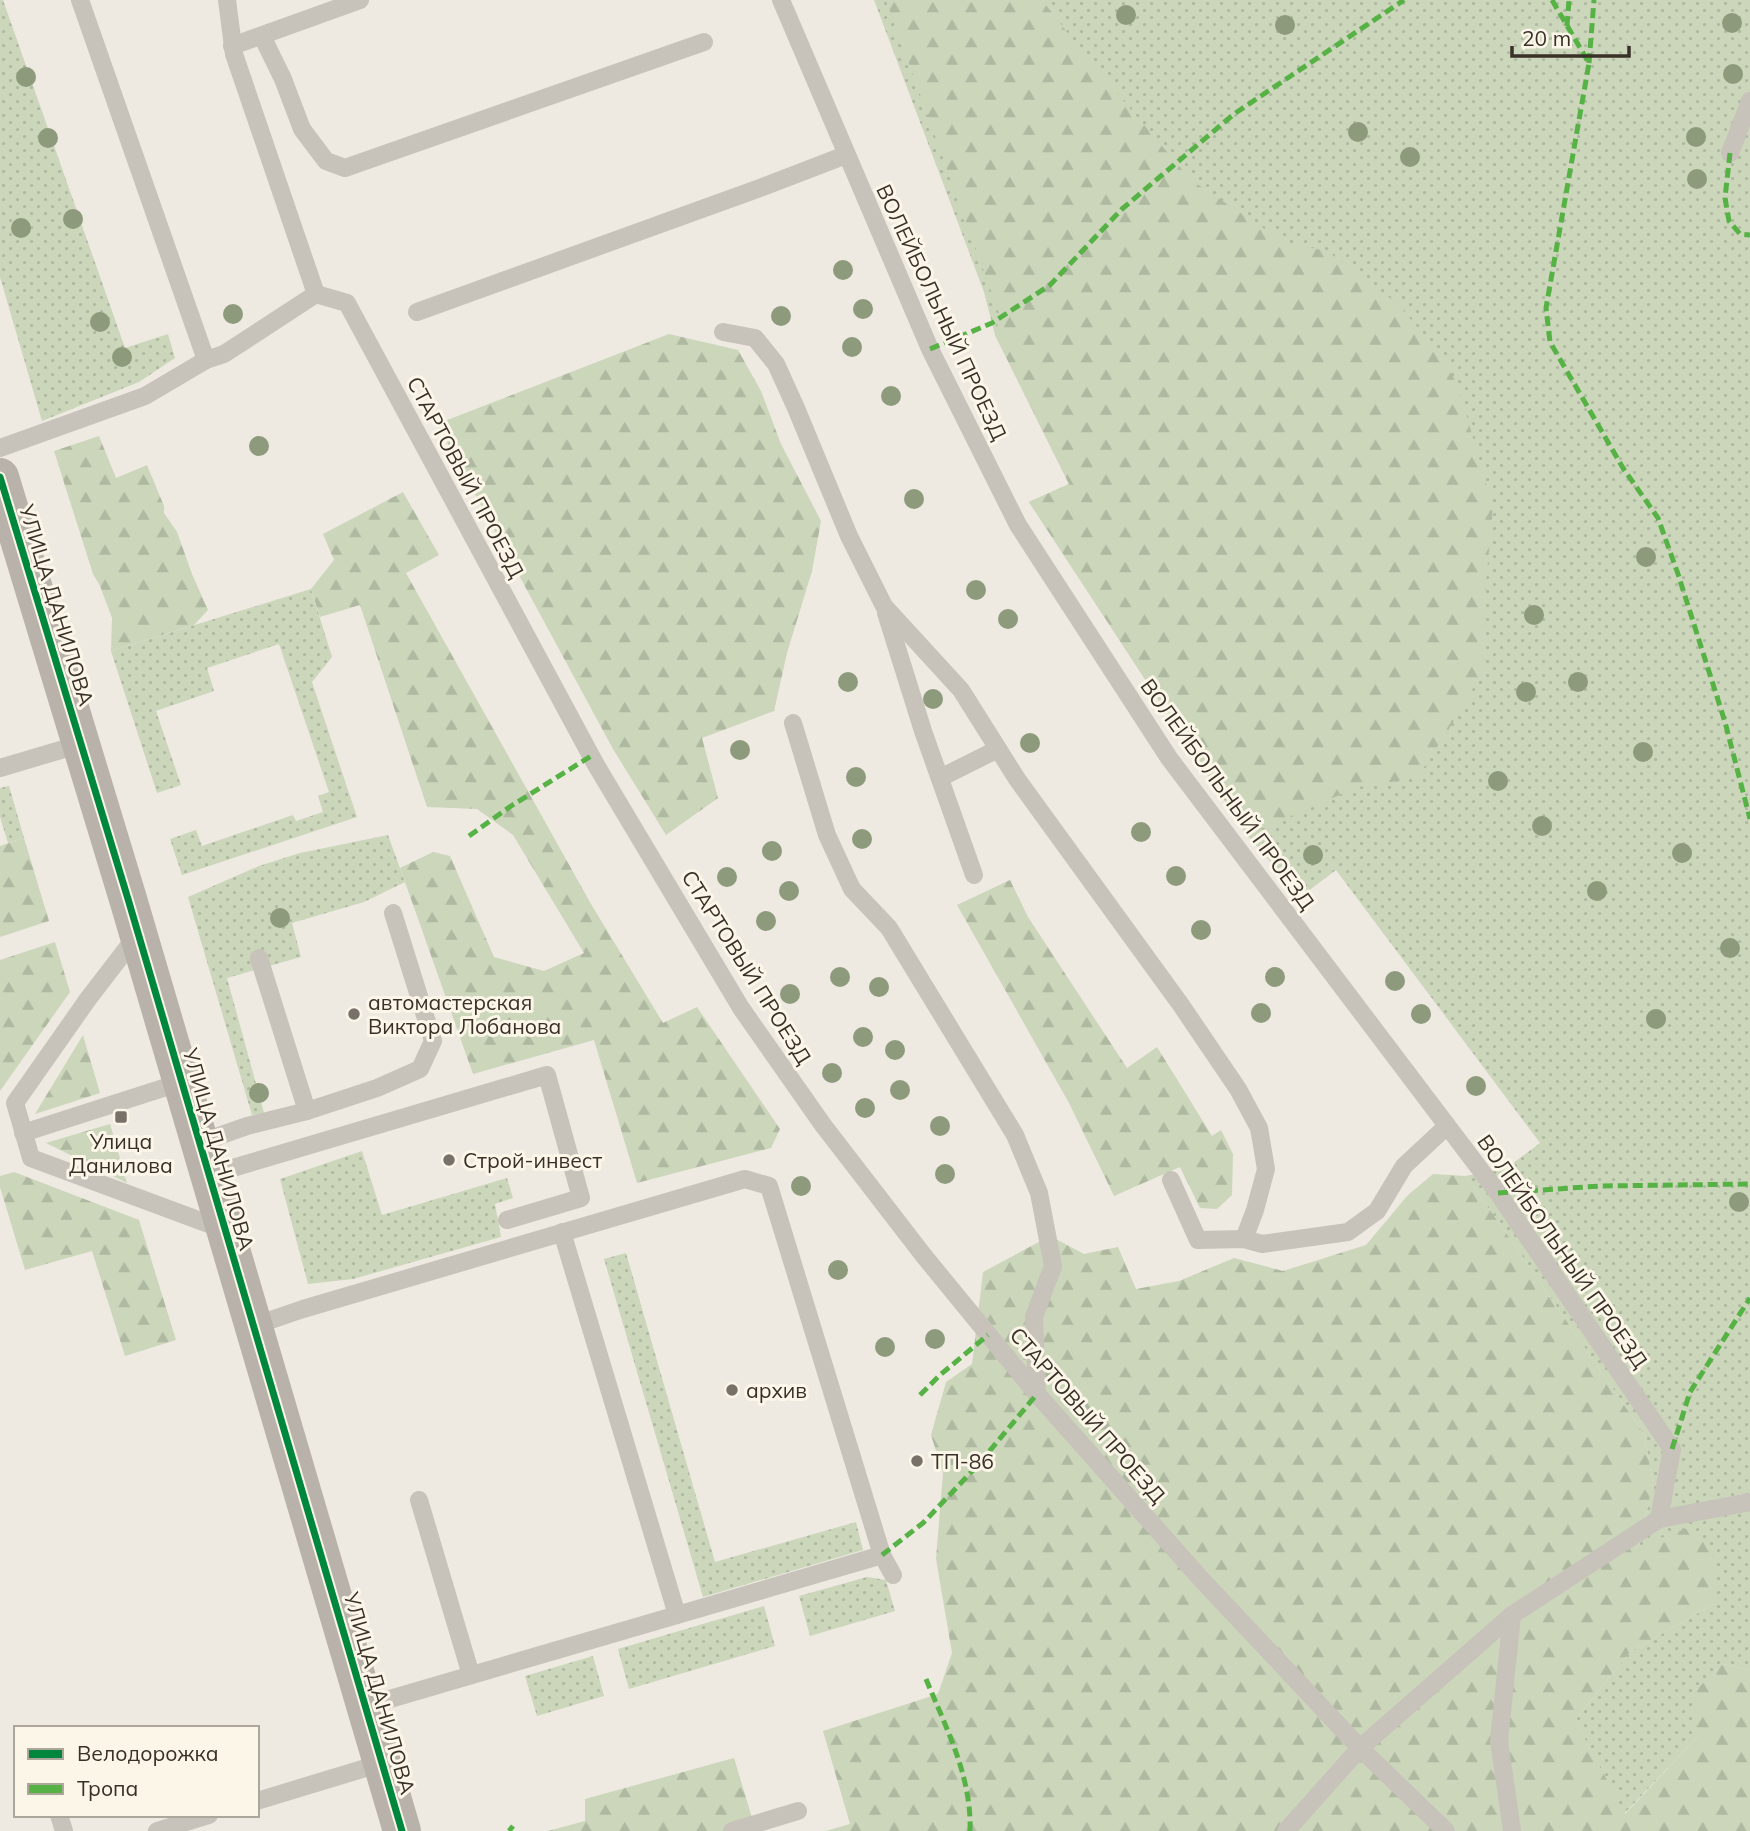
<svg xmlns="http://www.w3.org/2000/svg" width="1750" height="1831" font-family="Mulish,sans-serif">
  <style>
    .grass { fill: url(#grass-dots) }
    .forest { fill: url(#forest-firs) }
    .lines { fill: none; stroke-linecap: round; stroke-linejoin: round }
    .lane { stroke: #c7c2ba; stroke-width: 18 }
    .secondary { stroke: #b8b2aa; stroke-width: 38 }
    .quiet { stroke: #56b245; stroke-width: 5; stroke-dasharray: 10 5; stroke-linecap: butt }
    .cycleway-casing { stroke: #fbf6e8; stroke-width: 11 }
    .cycleway { stroke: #00873e; stroke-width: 7 }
    .tree { fill: #8e9a7c }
    .poi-dot { fill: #787169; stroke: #fbf6e8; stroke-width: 2.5 }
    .labels { text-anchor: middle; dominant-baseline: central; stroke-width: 6; stroke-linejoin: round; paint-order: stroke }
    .street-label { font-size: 21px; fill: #393028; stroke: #fbf6e8 }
    .poi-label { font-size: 21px; fill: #393028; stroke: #fbf6e8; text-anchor: start }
  </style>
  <defs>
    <pattern id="grass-dots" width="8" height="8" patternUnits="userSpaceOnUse" patternTransform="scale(1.75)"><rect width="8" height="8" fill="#cbd6ba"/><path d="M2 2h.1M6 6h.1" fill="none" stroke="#afb8a0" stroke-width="1.8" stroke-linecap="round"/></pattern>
    <pattern id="forest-firs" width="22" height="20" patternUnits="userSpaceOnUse" patternTransform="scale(1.75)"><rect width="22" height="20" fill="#cbd6ba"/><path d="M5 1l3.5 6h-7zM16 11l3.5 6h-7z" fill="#afb8a0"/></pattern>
  </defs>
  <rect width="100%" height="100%" fill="#eeeae2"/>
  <g class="grass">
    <path d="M 0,0 L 3,0 L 125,348 L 168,334 L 175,358 L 139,382 L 42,421 L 0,277 Z"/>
    <path d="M 874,0 L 1750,0 L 1750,1670 L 1723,1664 L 1698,1736 L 1624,1814 L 1575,1720 L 1630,1652 L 1714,1604 L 1639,1546 L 1653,1483 L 1644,1434 L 1500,1224 L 1465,1176 L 1505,1169 L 1540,1143 L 1336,870 L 1307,892 L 1280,873 L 1247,835 L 1029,502 L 1069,484 L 995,335 L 984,292 Z"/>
    <path d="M 311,589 L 332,657 L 312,682 L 357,817 L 182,875 L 170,839 L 196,830 L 202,846 L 293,815 L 296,821 L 323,812 L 318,796 L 329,792 L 279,644 L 207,668 L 214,691 L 156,711 L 181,785 L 157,793 L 111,651 Z"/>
    <path d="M 9,786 L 24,838 L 8,843 L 0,817 L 0,788 Z"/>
    <path d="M 388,835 L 405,882 L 364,902 L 292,923 L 301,957 L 227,978 L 264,1113 L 252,1115 L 188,897 L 259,866 L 300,853 Z"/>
    <path d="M 362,1151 L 382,1215 L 507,1178 L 513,1198 L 495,1204 L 501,1237 L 353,1279 L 308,1284 L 280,1179 Z"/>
    <path d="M 626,1253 L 715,1562 L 856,1522 L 863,1550 L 703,1597 L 604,1259 Z"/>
    <path d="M 867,1577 L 886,1580 L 895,1611 L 810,1636 L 799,1596 Z"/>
    <path d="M 764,1606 L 775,1646 L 629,1689 L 618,1649 Z"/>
    <path d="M 593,1656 L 604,1696 L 537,1716 L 525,1676 Z"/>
  </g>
  <g class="forest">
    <path d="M 886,0 L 1042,0 L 1092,64 L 1191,180 L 1286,243 L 1327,251 L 1398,304 L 1442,357 L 1458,386 L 1493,507 L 1486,582 L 1485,663 L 1467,701 L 1417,778 L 1358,787 L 1247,835 L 1029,502 L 1069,484 L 995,335 L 1000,316 Z"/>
    <path d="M 669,334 L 738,350 L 761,391 L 781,444 L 821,521 L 812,571 L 787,653 L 774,711 L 702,738 L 718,798 L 666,835 L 613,749 L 437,424 Z"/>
    <path d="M 99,436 L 116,478 L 147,465 L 164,506 L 164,513 L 177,532 L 192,574 L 208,610 L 194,625 L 111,651 L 112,618 L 100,586 L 93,574 L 54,451 Z"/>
    <path d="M 403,492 L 439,555 L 406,573 L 591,904 L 663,1023 L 697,1007 L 780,1129 L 771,1148 L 637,1183 L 594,1040 L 473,1074 L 400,868 L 433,852 L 450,856 L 494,957 L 544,971 L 584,953 L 513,835 L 477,809 L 427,807 L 360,605 L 320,617 L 311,589 L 334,560 L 323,534 Z"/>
    <path d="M 24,838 L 49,921 L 0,937 L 0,846 Z"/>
    <path d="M 1010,880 L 1028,917 L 1127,1068 L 1157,1047 L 1212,1136 L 1221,1130 L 1233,1154 L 1232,1195 L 1217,1209 L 1200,1208 L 1180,1167 L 1114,1196 L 1069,1103 L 957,905 Z"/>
    <path d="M 55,942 L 70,992 L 0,1091 L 0,960 Z"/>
    <path d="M 83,1035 L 100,1093 L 35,1114 Z"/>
    <path d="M 110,1124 L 127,1183 L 46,1143 Z"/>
    <path d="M 14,1172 L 139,1220 L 176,1340 L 125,1356 L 92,1251 L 25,1270 L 0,1187 L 0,1176 Z"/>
    <path d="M 1433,1174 L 1465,1176 L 1500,1224 L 1644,1434 L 1653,1483 L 1639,1546 L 1693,1526 L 1716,1562 L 1714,1604 L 1630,1652 L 1575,1720 L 1625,1814 L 1698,1736 L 1692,1694 L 1723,1664 L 1750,1670 L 1750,1831 L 826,1831 L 850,1824 L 823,1731 L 938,1694 L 952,1653 L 936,1559 L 943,1473 L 931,1435 L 946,1382 L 972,1364 L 983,1272 L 1050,1236 L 1084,1254 L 1118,1247 L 1136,1289 L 1179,1281 L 1234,1258 L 1283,1271 L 1366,1245 L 1408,1195 Z"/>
    <path d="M 734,1758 L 756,1831 L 548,1831 L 585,1821 L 585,1799 Z"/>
  </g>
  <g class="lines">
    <g class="lane">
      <path d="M 80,0 L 206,360"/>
      <path d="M 227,0 L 234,54 L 316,294 L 347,303 L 596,765 L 741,1008 L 823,1125 L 924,1256 L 1037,1394 L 1201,1579 L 1360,1748 L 1446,1831"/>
      <path d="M 781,0 L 930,349 L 1018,525 L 1169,758 L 1498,1193 L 1672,1449 L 1659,1519 L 1512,1615 L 1360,1748 L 1286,1831"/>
      <path d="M 262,36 L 283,79 L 302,129 L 326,161 L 345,168 L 704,42"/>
      <path d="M 232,46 L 360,0"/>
      <path d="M 1730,153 L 1750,101"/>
      <path d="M 417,312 L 760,188 L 846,155"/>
      <path d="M 723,332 L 755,338 L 776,364 L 796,408 L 849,536 L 884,606 L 961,690 L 1017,779 L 1181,1005 L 1238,1089 L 1259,1128 L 1266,1169 L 1255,1210 L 1244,1239"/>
      <path d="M 0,448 L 145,396 L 206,360 L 224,354 L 316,294"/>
      <path d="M 886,613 L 923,731 L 974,875"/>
      <path d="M 793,723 L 827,835 L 852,889 L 889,928 L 1015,1135 L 1039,1193 L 1053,1266 L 1034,1317 L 1037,1394"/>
      <path d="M 0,768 L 81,744"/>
      <path d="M 940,778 L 998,749"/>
      <path d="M 138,934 L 88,999 L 15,1103 L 31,1158 L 225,1230"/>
      <path d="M 259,958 L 307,1111"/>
      <path d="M 23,1133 L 182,1082"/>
      <path d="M 199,1143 L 247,1126 L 307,1111 L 377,1088 L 420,1069 L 433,1041 L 393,913"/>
      <path d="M 209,1175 L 547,1075 L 581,1198 L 507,1220"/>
      <path d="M 1171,1180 L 1198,1240 L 1244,1239 L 1262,1244 L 1348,1232 L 1377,1211 L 1404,1166 L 1447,1126"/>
      <path d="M 562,1232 L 677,1615"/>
      <path d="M 253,1326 L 303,1309 L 745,1179 L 769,1186 L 882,1555 L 893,1575"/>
      <path d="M 419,1500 L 471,1675"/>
      <path d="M 1659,1519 L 1750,1502"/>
      <path d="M 366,1706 L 882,1555"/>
      <path d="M 257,1801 L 382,1763"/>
      <path d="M 59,1815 L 64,1831"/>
      <path d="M 157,1831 L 209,1815"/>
      <path d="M 732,1831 L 798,1811"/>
      <path d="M 1512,1831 L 1499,1741 L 1512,1615"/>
    </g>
    <path class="secondary" d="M 0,477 L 128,899 L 402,1831"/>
    <g class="quiet">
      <path d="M 1552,0 L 1589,63 L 1546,308 L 1550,342 L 1623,468 L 1658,518 L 1678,574 L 1725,722 L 1750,819"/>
      <path d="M 1567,26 L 1569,0"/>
      <path d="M 1589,63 L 1594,0"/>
      <path d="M 1730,153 L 1725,198 L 1729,221 L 1740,234 L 1750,235"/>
      <path d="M 930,349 L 992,323 L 1050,285 L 1122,209 L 1234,114 L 1404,0"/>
      <path d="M 469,836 L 511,806 L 591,756"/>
      <path d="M 1498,1193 L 1600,1186 L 1750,1184"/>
      <path d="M 920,1395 L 940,1375 L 988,1335"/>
      <path d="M 1672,1449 L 1690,1392 L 1750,1298"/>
      <path d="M 882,1555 L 923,1523 L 977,1466 L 1037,1394"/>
      <path d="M 926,1679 C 946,1728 972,1777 970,1831"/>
      <path d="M 509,1831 L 513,1826"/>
    </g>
    <g class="cycleway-casing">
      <path id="cycleway" d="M 0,477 L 128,899 L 402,1831"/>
    </g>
    <use href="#cycleway" class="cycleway"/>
  </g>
  <g class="tree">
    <circle cx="1126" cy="15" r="10"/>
    <circle cx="1732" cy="23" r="10"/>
    <circle cx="1285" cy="25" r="10"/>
    <circle cx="1733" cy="74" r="10"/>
    <circle cx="26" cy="77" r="10"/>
    <circle cx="1358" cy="132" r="10"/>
    <circle cx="1696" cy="137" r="10"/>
    <circle cx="48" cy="138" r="10"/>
    <circle cx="1410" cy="157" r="10"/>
    <circle cx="1697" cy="179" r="10"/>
    <circle cx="73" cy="219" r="10"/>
    <circle cx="21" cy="228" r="10"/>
    <circle cx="843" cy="270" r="10"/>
    <circle cx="863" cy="309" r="10"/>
    <circle cx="233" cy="314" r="10"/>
    <circle cx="781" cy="316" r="10"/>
    <circle cx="100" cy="322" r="10"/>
    <circle cx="852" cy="347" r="10"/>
    <circle cx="122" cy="357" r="10"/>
    <circle cx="891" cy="396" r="10"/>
    <circle cx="259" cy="446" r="10"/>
    <circle cx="914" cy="499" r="10"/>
    <circle cx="1646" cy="557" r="10"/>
    <circle cx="976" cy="590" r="10"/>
    <circle cx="1534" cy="615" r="10"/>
    <circle cx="1008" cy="619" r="10"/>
    <circle cx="848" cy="682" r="10"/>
    <circle cx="1578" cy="682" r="10"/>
    <circle cx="1526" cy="692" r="10"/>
    <circle cx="933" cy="699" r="10"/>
    <circle cx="1030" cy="743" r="10"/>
    <circle cx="740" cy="750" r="10"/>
    <circle cx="1643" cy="752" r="10"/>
    <circle cx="856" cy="777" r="10"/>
    <circle cx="1498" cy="781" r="10"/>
    <circle cx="1542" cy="826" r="10"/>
    <circle cx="1141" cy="832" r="10"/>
    <circle cx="862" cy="839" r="10"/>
    <circle cx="772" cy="851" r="10"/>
    <circle cx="1682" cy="853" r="10"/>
    <circle cx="1313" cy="855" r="10"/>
    <circle cx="1176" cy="876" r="10"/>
    <circle cx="727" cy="877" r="10"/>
    <circle cx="789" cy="891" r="10"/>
    <circle cx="1597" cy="891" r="10"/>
    <circle cx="280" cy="918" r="10"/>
    <circle cx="766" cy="921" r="10"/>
    <circle cx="1201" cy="930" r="10"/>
    <circle cx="1730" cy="948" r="10"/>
    <circle cx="840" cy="977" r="10"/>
    <circle cx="1275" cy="977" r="10"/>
    <circle cx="1395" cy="981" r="10"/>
    <circle cx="879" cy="987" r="10"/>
    <circle cx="790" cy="994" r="10"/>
    <circle cx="1261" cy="1013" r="10"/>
    <circle cx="1421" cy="1014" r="10"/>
    <circle cx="1656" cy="1019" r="10"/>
    <circle cx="863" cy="1037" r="10"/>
    <circle cx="895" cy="1050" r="10"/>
    <circle cx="832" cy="1073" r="10"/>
    <circle cx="1476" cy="1086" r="10"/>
    <circle cx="900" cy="1090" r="10"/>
    <circle cx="259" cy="1093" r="10"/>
    <circle cx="865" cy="1108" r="10"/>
    <circle cx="940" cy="1126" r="10"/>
    <circle cx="945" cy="1174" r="10"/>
    <circle cx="801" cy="1186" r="10"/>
    <circle cx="1739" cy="1202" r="10"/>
    <circle cx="838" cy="1270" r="10"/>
    <circle cx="935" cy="1339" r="10"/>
    <circle cx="885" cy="1347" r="10"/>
  </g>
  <g class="poi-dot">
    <circle cx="354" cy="1014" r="7"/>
    <rect x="114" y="1110" width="14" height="14" rx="3.5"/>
    <circle cx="449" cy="1160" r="7"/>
    <circle cx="732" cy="1390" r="7"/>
    <circle cx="917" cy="1461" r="7"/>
  </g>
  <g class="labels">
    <g class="street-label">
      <text transform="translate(942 312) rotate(65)">ВОЛЕЙБОЛЬНЫЙ ПРОЕЗД</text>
      <text transform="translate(466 477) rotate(62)">СТАРТОВЫЙ ПРОЕЗД</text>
      <text transform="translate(57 605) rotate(73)">УЛИЦА ДАНИЛОВА</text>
      <text transform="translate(1228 794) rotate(54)">ВОЛЕЙБОЛЬНЫЙ ПРОЕЗД</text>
      <text transform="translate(747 967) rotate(58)">СТАРТОВЫЙ ПРОЕЗД</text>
      <text transform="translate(219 1149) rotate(74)">УЛИЦА ДАНИЛОВА</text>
      <text transform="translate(1563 1251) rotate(55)">ВОЛЕЙБОЛЬНЫЙ ПРОЕЗД</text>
      <text transform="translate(1088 1415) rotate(49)">СТАРТОВЫЙ ПРОЕЗД</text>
      <text transform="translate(380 1693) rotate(74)">УЛИЦА ДАНИЛОВА</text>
    </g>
    <g class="poi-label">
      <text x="368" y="1002">автомастерская<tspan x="368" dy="24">Виктора Лобанова</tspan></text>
      <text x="121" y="1141" text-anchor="middle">Улица<tspan x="121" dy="24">Данилова</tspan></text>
      <text x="463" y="1160">Строй-инвест</text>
      <text x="746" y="1390">архив</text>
      <text x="931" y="1461">ТП-86</text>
    </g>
  </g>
  <rect x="14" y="1726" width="245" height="91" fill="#fbf6e8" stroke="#ada79b" stroke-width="2"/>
  <rect x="28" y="1749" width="35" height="10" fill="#00873e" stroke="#ada79b" stroke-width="2"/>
  <text x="77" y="1761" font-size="21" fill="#393028">Велодорожка</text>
  <rect x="28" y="1784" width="35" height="10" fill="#56b245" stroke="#ada79b" stroke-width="2"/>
  <text x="77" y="1796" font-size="21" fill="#393028">Тропа</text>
  <path d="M1512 46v10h117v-10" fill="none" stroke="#393028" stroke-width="3.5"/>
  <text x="1522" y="46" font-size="21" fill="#393028" stroke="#fbf6e8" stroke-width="5" paint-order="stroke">20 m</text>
</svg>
